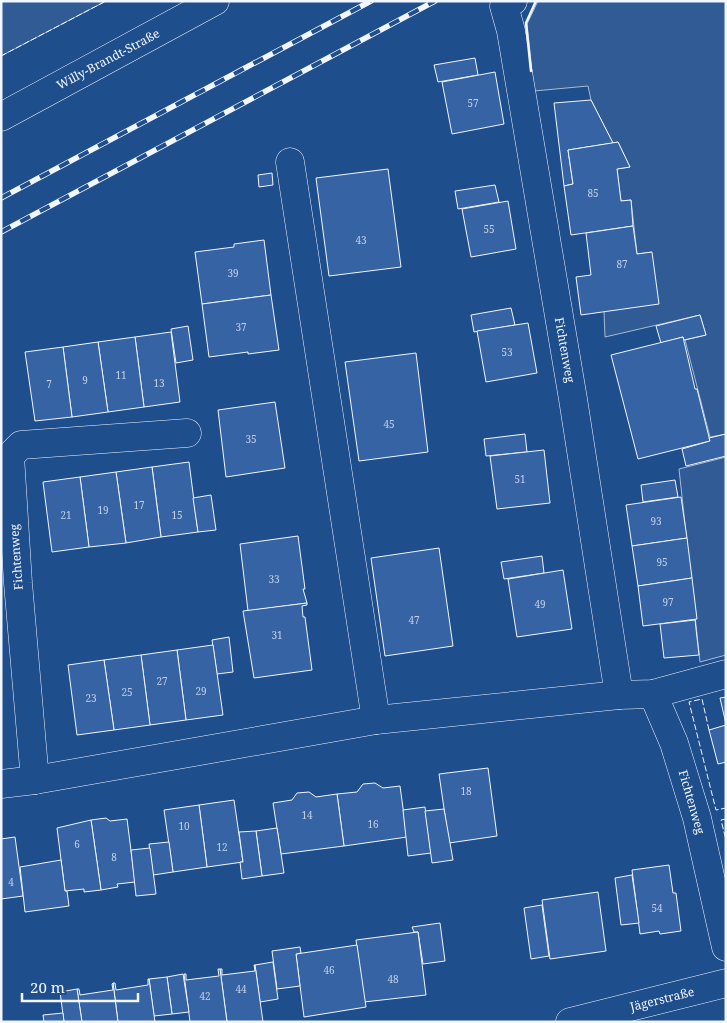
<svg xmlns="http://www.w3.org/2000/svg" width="727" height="1023" font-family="'Noto Serif',serif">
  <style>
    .built { fill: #305b95; stroke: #a8bbd7 }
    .building { fill: #3563a3; stroke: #f2f6ff }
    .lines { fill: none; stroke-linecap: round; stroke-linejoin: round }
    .minor-casing { stroke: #f2f6ff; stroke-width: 29 }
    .major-casing { stroke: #f2f6ff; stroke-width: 29 }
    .minor { stroke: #1f4e8c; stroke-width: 28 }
    .major { stroke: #1f4e8c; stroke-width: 28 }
    .rail-casing { stroke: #f2f6ff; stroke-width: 5.5 }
    .rail { stroke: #1f4e8c; stroke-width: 4; stroke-dasharray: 11; stroke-linecap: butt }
    .fence { stroke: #f2f6ff; stroke-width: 1; stroke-dasharray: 6 2.5; stroke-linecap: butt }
    .wall { stroke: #f2f6ff; stroke-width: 2.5 }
    .labels { text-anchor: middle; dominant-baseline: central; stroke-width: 4; stroke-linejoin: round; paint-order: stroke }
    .number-label { font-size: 10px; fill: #c3d1e8 }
    .street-label { font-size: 12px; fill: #f2f6ff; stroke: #1f4e8c }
  </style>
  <rect width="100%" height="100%" fill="#1f4e8c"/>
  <g class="built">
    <path d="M 1,1 L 106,1 L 1,56 Z"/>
    <path d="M 538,1 L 726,1 L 726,434 L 710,437 L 685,340 L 706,335 L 700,315 L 605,337 L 604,312 L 652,252 L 637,254 L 631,200 L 621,201 L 617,169 L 630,167 L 618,142 L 613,143 L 591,100 L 588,86 L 534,91 L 527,24 Z"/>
    <path d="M 726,457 L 726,655 L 700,662 L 679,469 Z"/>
  </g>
  <g class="building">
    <path d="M 475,58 L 478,75 L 438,82 L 434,65 Z"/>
    <path d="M 495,72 L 504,124 L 452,134 L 442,82 Z"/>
    <path d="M 591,100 L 613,143 L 568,150 L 573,184 L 564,186 L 554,103 Z"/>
    <path d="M 618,142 L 630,167 L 617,169 L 621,201 L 631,200 L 633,226 L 571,235 L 564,186 L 573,184 L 568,150 Z"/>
    <path d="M 388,169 L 401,267 L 329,276 L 316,178 Z"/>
    <path d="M 272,173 L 273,185 L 259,187 L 258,175 Z"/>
    <path d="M 495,185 L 499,202 L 458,209 L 455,191 Z"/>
    <path d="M 508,201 L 516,249 L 471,257 L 462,209 Z"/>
    <path d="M 633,226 L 637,254 L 652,252 L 659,304 L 581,315 L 576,277 L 591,275 L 586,233 Z"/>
    <path d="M 264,240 L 271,295 L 202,304 L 195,252 L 234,247 L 234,244 Z"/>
    <path d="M 271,295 L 279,350 L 248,354 L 248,352 L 209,357 L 202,304 Z"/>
    <path d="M 511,308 L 515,325 L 474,332 L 471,315 Z"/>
    <path d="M 700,315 L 706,335 L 684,340 L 683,337 L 661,343 L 656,326 Z"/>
    <path d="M 528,323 L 537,373 L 486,382 L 477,331 Z"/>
    <path d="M 188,326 L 193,360 L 176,363 L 171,329 Z"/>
    <path d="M 171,332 L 180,402 L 144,407 L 135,337 Z"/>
    <path d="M 135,337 L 144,407 L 108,412 L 98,342 Z"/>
    <path d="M 683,337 L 695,389 L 697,389 L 710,441 L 638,459 L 611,355 Z"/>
    <path d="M 98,342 L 108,412 L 72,417 L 63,347 Z"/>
    <path d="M 63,347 L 72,417 L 35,421 L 25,352 Z"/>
    <path d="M 416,353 L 428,452 L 359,461 L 345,362 Z"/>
    <path d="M 275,402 L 285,468 L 226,477 L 218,410 Z"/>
    <path d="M 525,434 L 527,452 L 486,456 L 484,439 Z"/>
    <path d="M 726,434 L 726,456 L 686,466 L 682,449 L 710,441 L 709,438 Z"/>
    <path d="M 544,450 L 550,503 L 497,509 L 490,456 Z"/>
    <path d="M 189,462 L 198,532 L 161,537 L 152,467 Z"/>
    <path d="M 152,467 L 161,537 L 126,543 L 116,472 Z"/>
    <path d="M 116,472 L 126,543 L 89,547 L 80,477 Z"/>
    <path d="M 80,477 L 89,547 L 52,552 L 43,482 Z"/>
    <path d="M 675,480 L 678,497 L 643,502 L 641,485 Z"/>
    <path d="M 211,495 L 216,530 L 198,532 L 193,498 Z"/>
    <path d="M 681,497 L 687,538 L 632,546 L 626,505 Z"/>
    <path d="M 298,536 L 305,589 L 303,589 L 307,603 L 248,611 L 240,544 Z"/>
    <path d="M 687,538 L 692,578 L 638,586 L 632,546 Z"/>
    <path d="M 439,548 L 453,646 L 385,656 L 371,558 Z"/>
    <path d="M 542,556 L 544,573 L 504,579 L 501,562 Z"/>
    <path d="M 563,570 L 572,629 L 517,637 L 508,579 Z"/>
    <path d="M 692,578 L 697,619 L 643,626 L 638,586 Z"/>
    <path d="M 307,603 L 307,605 L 302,606 L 303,617 L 305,617 L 312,670 L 254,678 L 243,611 Z"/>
    <path d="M 695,620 L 699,655 L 664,658 L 660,624 Z"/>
    <path d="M 229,637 L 233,672 L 217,674 L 212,640 Z"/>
    <path d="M 213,645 L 223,715 L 186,720 L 177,650 Z"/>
    <path d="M 177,650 L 186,720 L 150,725 L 141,655 Z"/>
    <path d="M 141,655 L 150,725 L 114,730 L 104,660 Z"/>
    <path d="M 104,660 L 114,730 L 77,735 L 68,665 Z"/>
    <path d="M 726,697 L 726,724 L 720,698 Z"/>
    <path d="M 726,725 L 726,762 L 718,764 L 709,730 Z"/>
    <path d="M 488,768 L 497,836 L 449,843 L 439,774 Z"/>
    <path d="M 375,783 L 383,788 L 400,786 L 407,837 L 344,846 L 337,794 L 357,792 L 363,784 Z"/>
    <path d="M 309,792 L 316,797 L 337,794 L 344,846 L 281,854 L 273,803 L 292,800 L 297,793 Z"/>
    <path d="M 234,800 L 243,862 L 207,867 L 199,805 Z"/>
    <path d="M 199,805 L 207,867 L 173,872 L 164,810 Z"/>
    <path d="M 425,807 L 431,853 L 408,856 L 403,810 Z"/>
    <path d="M 444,809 L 453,860 L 432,863 L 425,811 Z"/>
    <path d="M 106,818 L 110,821 L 127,819 L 135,882 L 117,884 L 118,887 L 101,890 L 91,820 Z"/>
    <path d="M 91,820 L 101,890 L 84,892 L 84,889 L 65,891 L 57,828 Z"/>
    <path d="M 277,828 L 284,873 L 262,876 L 256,831 Z"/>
    <path d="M 256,831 L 262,876 L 242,879 L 240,862 L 243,862 L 239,832 Z"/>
    <path d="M 15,837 L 23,896 L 1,899 L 1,839 Z"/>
    <path d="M 169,842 L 173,872 L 153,875 L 149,844 Z"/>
    <path d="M 150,848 L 156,894 L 136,896 L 131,850 Z"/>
    <path d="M 61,860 L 65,891 L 67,891 L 69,906 L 25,912 L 20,867 Z"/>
    <path d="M 669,865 L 673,893 L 676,893 L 681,931 L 660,934 L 659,931 L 640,934 L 632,870 Z"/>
    <path d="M 632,875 L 639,923 L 621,925 L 615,878 Z"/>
    <path d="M 598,892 L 606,951 L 550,959 L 542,900 Z"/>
    <path d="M 542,905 L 549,956 L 531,959 L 524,908 Z"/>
    <path d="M 440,923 L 445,961 L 423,964 L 418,932 L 414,932 L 412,927 Z"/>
    <path d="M 418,932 L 426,995 L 364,1002 L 356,940 Z"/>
    <path d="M 357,945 L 366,1007 L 304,1017 L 296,954 Z"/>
    <path d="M 300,947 L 301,953 L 296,954 L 300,986 L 277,989 L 272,951 Z"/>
    <path d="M 273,962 L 278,999 L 260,1002 L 255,965 Z"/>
    <path d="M 254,965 L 255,965 L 263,1022 L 227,1022 L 220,969 L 222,969 L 222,975 L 255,971 Z"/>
    <path d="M 218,969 L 220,969 L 227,1022 L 190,1022 L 184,974 L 186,974 L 186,980 L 219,976 Z"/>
    <path d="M 183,974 L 189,1012 L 172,1014 L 167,977 Z"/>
    <path d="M 167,977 L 172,1014 L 154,1016 L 149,979 Z"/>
    <path d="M 148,979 L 149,979 L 155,1022 L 118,1022 L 113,983 L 115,983 L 116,990 L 148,985 Z"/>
    <path d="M 113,983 L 118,1022 L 82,1022 L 77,989 L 79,989 L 80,995 L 113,990 L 112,984 Z"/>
    <path d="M 77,989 L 82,1022 L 64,1022 L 60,992 Z"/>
    <path d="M 63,1013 L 64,1022 L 44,1022 L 43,1015 Z"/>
  </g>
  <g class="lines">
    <g class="minor-casing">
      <g id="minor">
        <path d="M 513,1 L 504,6 L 511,31 L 573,399 L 619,695"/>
        <path d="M 290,162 L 376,720"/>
        <path d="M 653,694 L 674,743 L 697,818 L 726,947"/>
        <path d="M 35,780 L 18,583 L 10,456 L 21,445 L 187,433"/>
        <path d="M 1,784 L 35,780 L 376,720 L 619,695 L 653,694 L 726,674"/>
        <path d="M 570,1022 L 726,983"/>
      </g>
    </g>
    <g class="major-casing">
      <path id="major" d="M 1,117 L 215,1"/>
    </g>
    <use href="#minor" class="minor"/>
    <use href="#major" class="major"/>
    <g class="rail-casing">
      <g id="rail">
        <path d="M 1,198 L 371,1"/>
        <path d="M 1,232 L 435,1"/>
      </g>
    </g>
    <use href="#rail" class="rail"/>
    <g class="fence">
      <path d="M 1,56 L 106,1"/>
      <path d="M 709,730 L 702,699 L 689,702 L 716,810 L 726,808"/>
      <path d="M 726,819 L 721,820 L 726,840"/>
    </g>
    <path class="wall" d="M 531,71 L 526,23 L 536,1"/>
  </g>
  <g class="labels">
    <g class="number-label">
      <text x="473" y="103">57</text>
      <text x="593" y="193">85</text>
      <text x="489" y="229">55</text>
      <text x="361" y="240">43</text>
      <text x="622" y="264">87</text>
      <text x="233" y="273">39</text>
      <text x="241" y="327">37</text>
      <text x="507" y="352">53</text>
      <text x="121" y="375">11</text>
      <text x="85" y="380">9</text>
      <text x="159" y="383">13</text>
      <text x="49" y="384">7</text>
      <text x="389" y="424">45</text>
      <text x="251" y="439">35</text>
      <text x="520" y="479">51</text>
      <text x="139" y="505">17</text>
      <text x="103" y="510">19</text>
      <text x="66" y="515">21</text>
      <text x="177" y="515">15</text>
      <text x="656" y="521">93</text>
      <text x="662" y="562">95</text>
      <text x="274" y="579">33</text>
      <text x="668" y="602">97</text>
      <text x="540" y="604">49</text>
      <text x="414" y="620">47</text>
      <text x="277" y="635">31</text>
      <text x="162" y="681">27</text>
      <text x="201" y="691">29</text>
      <text x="127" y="692">25</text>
      <text x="91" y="698">23</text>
      <text x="466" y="791">18</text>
      <text x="307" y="815">14</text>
      <text x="373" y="824">16</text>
      <text x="184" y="826">10</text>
      <text x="77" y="844">6</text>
      <text x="222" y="847">12</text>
      <text x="114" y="857">8</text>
      <text x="11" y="882">4</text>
      <text x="657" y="908">54</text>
      <text x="329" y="970">46</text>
      <text x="393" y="979">48</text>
      <text x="241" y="989">44</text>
      <text x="205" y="996">42</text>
    </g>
    <g class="street-label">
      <text transform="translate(108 59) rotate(-28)">Willy-Brandt-Straße</text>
      <text transform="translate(565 350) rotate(80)">Fichtenweg</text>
      <text transform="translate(16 557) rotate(-94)">Fichtenweg</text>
      <text transform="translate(692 802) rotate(74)">Fichtenweg</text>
      <text transform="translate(662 999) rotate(-14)">Jägerstraße</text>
    </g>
  </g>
  <rect width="727" height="1023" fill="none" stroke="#f2f6ff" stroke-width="5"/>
  <path d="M22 993v8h116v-8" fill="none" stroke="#f2f6ff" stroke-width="2.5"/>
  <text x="30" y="993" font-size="15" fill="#f2f6ff" stroke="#1f4e8c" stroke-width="4" paint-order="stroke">20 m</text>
</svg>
